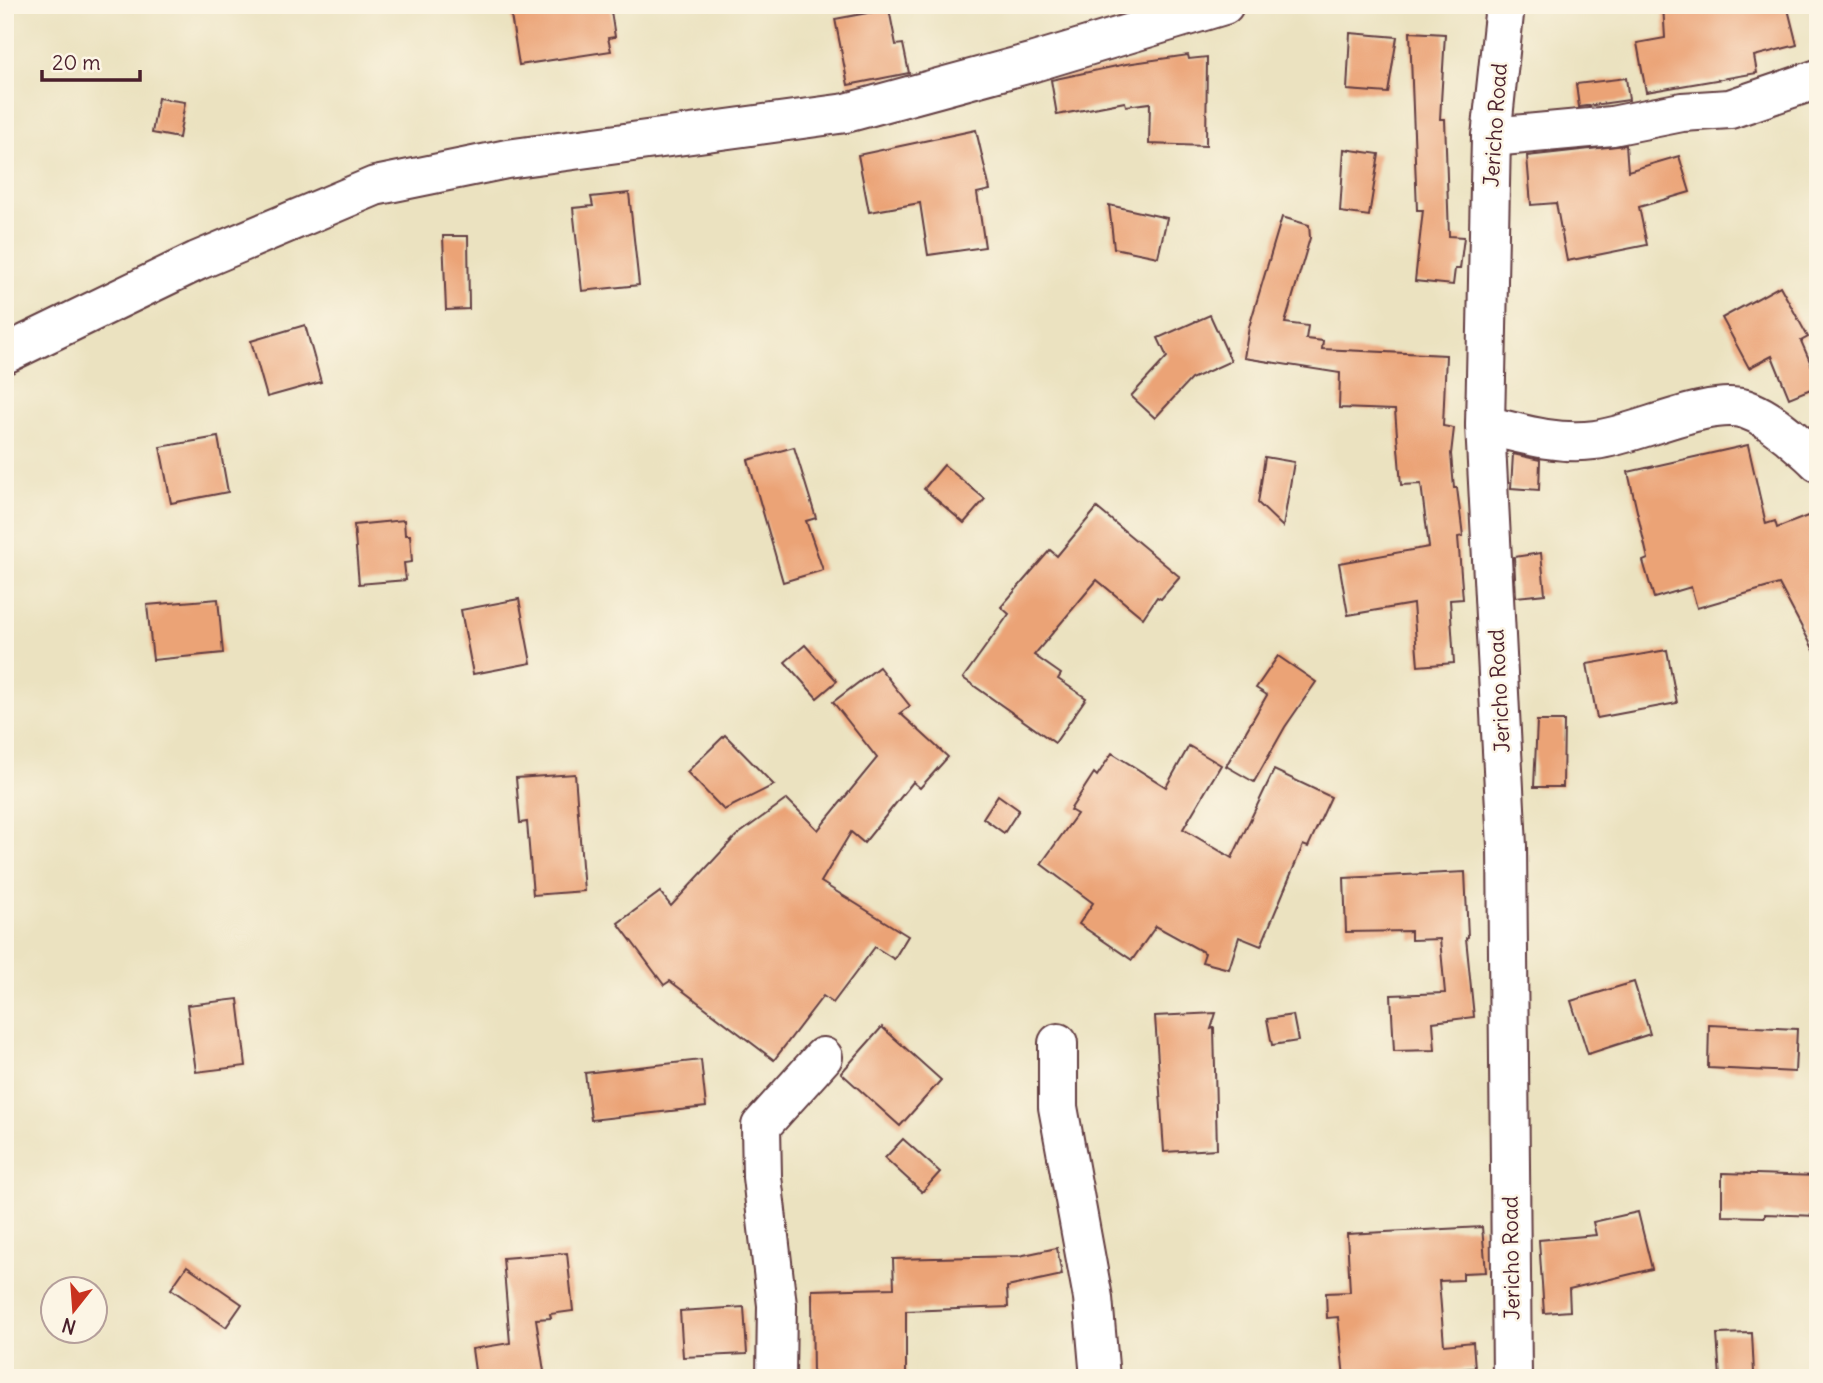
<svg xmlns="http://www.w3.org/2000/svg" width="1823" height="1383" font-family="Delius,sans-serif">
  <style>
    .building { fill: #eba376 }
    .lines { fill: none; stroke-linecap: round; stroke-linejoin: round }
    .minor-casing { stroke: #623c41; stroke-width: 42 }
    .minor { stroke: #fff; stroke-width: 38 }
    .labels { text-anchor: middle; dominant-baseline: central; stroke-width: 5; stroke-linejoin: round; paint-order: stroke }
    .street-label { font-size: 21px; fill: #4a1f2b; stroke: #fcf5e5 }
  </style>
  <rect width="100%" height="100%" fill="#fcf5e5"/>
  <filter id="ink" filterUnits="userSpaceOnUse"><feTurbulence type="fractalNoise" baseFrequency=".0143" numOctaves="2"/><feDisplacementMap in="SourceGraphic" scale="14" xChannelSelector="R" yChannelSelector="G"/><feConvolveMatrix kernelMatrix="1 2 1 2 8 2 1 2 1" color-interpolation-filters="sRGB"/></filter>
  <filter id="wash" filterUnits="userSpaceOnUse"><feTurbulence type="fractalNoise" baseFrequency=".00686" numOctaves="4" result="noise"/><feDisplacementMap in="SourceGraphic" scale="28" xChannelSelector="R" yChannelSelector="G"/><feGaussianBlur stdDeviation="1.57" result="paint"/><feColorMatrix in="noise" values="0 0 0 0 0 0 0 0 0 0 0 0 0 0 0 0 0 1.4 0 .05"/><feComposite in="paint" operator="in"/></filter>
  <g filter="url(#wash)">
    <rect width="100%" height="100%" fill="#ebe2c0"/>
    <g id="blocks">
      <g class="building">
        <path d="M 539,5 L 610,5 L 615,37 L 608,38 L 611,51 L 519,65 L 510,9 Z"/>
        <path d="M 1663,5 L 1787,5 L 1797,45 L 1754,56 L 1757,73 L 1646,92 L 1637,43 L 1665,38 Z"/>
        <path d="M 889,9 L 896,45 L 903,44 L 909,73 L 848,85 L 835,19 Z"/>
        <path d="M 1410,32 L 1445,34 L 1440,119 L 1445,119 L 1449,236 L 1464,237 L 1460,269 L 1455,269 L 1453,285 L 1415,281 L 1423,210 L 1417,210 Z"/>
        <path d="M 1350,33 L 1397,37 L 1388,93 L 1347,90 Z"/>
        <path d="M 1188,55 L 1189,59 L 1207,57 L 1206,146 L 1149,144 L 1150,103 L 1126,106 L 1125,102 L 1057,115 L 1051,80 L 1126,64 Z"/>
        <path d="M 1626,78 L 1629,100 L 1579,107 L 1576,84 Z"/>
        <path d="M 158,98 L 185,102 L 179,138 L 152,133 Z"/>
        <path d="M 976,130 L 990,190 L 977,193 L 985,247 L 928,255 L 920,203 L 869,212 L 858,155 Z"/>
        <path d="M 1626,145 L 1628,171 L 1679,156 L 1690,192 L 1639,207 L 1647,245 L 1567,261 L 1556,203 L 1531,205 L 1527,156 Z"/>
        <path d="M 1344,149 L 1379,154 L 1369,216 L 1340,212 Z"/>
        <path d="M 629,193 L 639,285 L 582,291 L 573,208 L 593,206 L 591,197 Z"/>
        <path d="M 1109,205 L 1167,218 L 1158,257 L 1114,248 Z"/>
        <path d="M 1282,217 L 1309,225 L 1310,238 L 1285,323 L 1308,326 L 1306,339 L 1323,341 L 1322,349 L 1446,355 L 1443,426 L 1454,428 L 1451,454 L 1454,488 L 1457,488 L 1463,536 L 1458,537 L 1463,599 L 1450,600 L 1454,663 L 1418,666 L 1413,604 L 1348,615 L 1339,563 L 1429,547 L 1421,484 L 1401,485 L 1395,410 L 1339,408 L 1340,373 L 1244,358 L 1249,327 Z"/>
        <path d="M 443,236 L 468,236 L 469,309 L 446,310 Z"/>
        <path d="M 1780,286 L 1808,337 L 1801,341 L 1818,380 L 1818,386 L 1789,398 L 1772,356 L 1749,368 L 1722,318 Z"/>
        <path d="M 1210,315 L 1231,361 L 1191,379 L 1155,418 L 1131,396 L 1167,357 L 1158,338 Z"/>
        <path d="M 305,325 L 321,382 L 267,397 L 251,341 Z"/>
        <path d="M 218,437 L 228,492 L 171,503 L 160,447 Z"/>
        <path d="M 1748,445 L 1766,524 L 1775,521 L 1777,528 L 1818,512 L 1818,658 L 1779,584 L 1697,608 L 1691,587 L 1654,598 L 1643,561 L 1648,559 L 1628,472 Z"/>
        <path d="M 794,447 L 816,518 L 806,521 L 823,570 L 783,582 L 748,460 Z"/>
        <path d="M 1513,454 L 1540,460 L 1539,490 L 1511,488 Z"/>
        <path d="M 1265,457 L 1294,462 L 1283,527 L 1258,503 Z"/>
        <path d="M 944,465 L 985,499 L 964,523 L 924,489 Z"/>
        <path d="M 1097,508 L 1180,577 L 1161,599 L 1157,597 L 1143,618 L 1097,580 L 1034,655 L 1061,674 L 1058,679 L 1086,698 L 1055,743 L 963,678 L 1009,614 L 1001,607 L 1050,550 L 1057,556 Z"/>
        <path d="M 404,520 L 405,535 L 410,535 L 412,562 L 404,563 L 406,580 L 359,584 L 354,525 Z"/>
        <path d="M 1541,553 L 1545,594 L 1516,597 L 1514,557 Z"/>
        <path d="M 218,599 L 223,653 L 153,660 L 147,605 Z"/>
        <path d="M 519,599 L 531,663 L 473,674 L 461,610 Z"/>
        <path d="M 805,645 L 837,681 L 817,698 L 785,662 Z"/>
        <path d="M 1667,650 L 1677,703 L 1597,718 L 1587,664 Z"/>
        <path d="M 1278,656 L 1316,682 L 1285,727 L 1254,782 L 1226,766 L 1267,695 L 1256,688 Z"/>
        <path d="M 879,667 L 910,706 L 900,713 L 948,757 L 920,788 L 913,782 L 864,843 L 851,832 L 821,882 L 908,936 L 894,959 L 875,947 L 833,1003 L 823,996 L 774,1060 L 670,981 L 664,985 L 618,923 L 660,892 L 671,906 L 736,836 L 787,799 L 818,830 L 877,758 L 833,702 Z"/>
        <path d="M 1537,721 L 1564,721 L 1563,787 L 1534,787 Z"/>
        <path d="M 725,735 L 774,785 L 724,810 L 687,772 Z"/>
        <path d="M 1189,746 L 1221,765 L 1183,829 L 1232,858 L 1274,770 L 1331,797 L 1308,847 L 1303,845 L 1261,946 L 1239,937 L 1229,969 L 1202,962 L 1205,953 L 1156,926 L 1132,960 L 1079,924 L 1093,903 L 1041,864 L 1077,814 L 1070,810 L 1094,773 L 1097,776 L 1112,753 L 1166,787 Z"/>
        <path d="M 575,774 L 584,891 L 533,895 L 527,822 L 520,823 L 516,778 Z"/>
        <path d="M 998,795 L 1019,810 L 1004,833 L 983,818 Z"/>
        <path d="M 1465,872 L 1468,937 L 1466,938 L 1474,1017 L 1433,1022 L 1435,1050 L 1394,1051 L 1391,995 L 1445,993 L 1440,939 L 1411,940 L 1411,931 L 1346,932 L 1344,878 Z"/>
        <path d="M 1634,982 L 1650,1034 L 1588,1054 L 1571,1001 Z"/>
        <path d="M 238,999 L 246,1066 L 196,1072 L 187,1005 Z"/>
        <path d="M 1216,1013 L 1211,1029 L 1214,1028 L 1217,1149 L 1164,1152 L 1155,1016 Z"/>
        <path d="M 1293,1015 L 1298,1041 L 1272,1045 L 1267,1019 Z"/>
        <path d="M 1709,1025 L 1797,1029 L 1795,1072 L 1708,1068 Z"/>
        <path d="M 882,1027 L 941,1080 L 900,1126 L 841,1073 Z"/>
        <path d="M 701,1060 L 706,1107 L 591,1120 L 585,1073 Z"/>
        <path d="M 903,1139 L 940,1172 L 922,1192 L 885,1158 Z"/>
        <path d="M 1722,1173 L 1818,1176 L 1818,1216 L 1765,1214 L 1765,1217 L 1722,1216 Z"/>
        <path d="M 1638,1212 L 1652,1269 L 1569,1289 L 1570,1311 L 1544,1313 L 1539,1240 L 1596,1235 L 1593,1222 Z"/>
        <path d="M 1482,1227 L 1486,1272 L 1463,1273 L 1463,1280 L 1439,1281 L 1444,1345 L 1473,1342 L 1475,1368 L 1344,1378 L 1338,1317 L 1327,1318 L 1326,1293 L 1350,1292 L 1347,1234 Z"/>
        <path d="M 1057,1248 L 1062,1275 L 1007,1287 L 1008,1307 L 906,1311 L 906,1378 L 813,1378 L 812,1290 L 894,1288 L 893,1259 L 1019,1256 Z"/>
        <path d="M 567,1253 L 573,1311 L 550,1314 L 551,1318 L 536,1319 L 545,1378 L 476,1378 L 472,1349 L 510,1343 L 503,1258 Z"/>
        <path d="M 187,1266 L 242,1304 L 226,1327 L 171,1289 Z"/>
        <path d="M 744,1307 L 747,1354 L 683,1357 L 680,1311 Z"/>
        <path d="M 1752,1333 L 1754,1373 L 1751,1373 L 1752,1378 L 1720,1378 L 1717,1334 Z"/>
      </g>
    </g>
  </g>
  <g filter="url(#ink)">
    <use href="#blocks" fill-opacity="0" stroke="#623c41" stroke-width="2"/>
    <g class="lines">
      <g class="minor-casing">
        <g id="minor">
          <path d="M 1505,5 L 1491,137 L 1485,425 L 1507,846 L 1512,1378"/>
          <path d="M 1491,137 L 1612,126 L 1682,112 L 1730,109 L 1818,79"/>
          <path d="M 5,354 L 197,261 L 375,186 L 507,159 L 846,113 L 1034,62 L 1224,5"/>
          <path d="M 1485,425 C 1521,434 1558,445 1595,440 C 1637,435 1708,398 1745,409 C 1763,415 1776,426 1790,437 C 1799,445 1810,453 1818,462"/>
          <path d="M 1058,1043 L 1058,1107 L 1093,1298 L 1100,1378"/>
          <path d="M 776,1378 L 777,1305 L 762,1177 L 761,1126 L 823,1057"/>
        </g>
      </g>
      <use href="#minor" class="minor"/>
    </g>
  </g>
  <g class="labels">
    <g class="street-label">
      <text transform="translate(1495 125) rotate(-86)">Jericho Road</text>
      <text transform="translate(1499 691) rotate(-93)">Jericho Road</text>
      <text transform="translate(1511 1258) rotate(-91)">Jericho Road</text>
    </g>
  </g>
  <rect width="1823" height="1383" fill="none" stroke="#fcf5e5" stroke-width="28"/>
  <g transform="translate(74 1310) rotate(197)"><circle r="33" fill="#fcf5e5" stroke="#b59f9b" stroke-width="2"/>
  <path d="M0-5L12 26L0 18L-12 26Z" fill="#c8321e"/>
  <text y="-10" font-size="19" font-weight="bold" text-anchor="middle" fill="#4a1f2b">N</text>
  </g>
  <path d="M42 70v10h98v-10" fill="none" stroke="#4a1f2b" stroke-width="3.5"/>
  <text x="52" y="70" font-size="21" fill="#4a1f2b" stroke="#fcf5e5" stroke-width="5" paint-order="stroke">20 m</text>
</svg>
